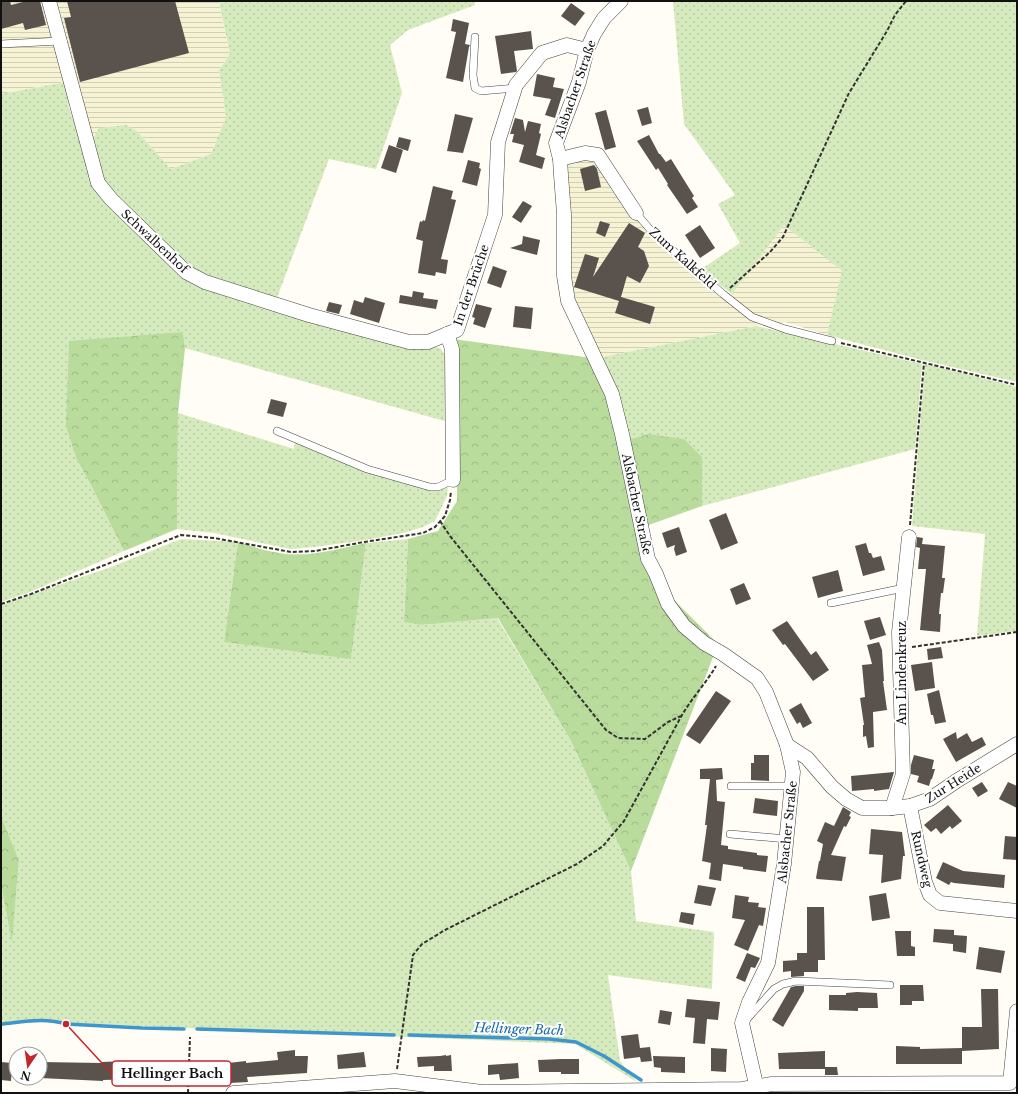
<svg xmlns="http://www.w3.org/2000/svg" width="1018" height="1094" font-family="'Libre Baskerville',serif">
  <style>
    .farmland { fill: url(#farmland-rules) }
    .green { fill: url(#green-dots) }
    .forest { fill: url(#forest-crowns) }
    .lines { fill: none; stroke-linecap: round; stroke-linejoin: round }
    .stream { stroke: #3f96cf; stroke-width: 3.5 }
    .building { fill: #5a524d }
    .service-casing { stroke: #444; stroke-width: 8 }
    .minor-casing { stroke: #444; stroke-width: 15 }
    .path { stroke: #333; stroke-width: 2; stroke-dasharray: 4 2; stroke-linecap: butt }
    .service { stroke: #fff; stroke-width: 7 }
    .minor { stroke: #fff; stroke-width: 14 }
    .labels { text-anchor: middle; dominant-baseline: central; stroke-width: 4; stroke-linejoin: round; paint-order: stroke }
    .street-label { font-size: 12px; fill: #111; stroke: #fff }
    .water-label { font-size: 13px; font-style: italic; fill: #1768a6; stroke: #fff }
    .leader { fill: none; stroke: #c4262e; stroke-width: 1.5 }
    .callout-dot { fill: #c4262e; stroke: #fff; stroke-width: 1.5 }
    .callout { fill: #fff; stroke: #c4262e; stroke-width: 1.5 }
    .callout-label { font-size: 13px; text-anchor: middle; font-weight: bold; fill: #111 }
  </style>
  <defs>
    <pattern id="farmland-rules" width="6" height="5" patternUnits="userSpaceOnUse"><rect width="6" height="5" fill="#f6f3d4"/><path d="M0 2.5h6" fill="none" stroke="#d2cfb5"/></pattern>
    <pattern id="green-dots" width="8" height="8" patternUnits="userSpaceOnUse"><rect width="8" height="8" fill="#d5ebbd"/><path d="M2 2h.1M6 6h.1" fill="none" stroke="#b6c8a1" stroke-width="1.8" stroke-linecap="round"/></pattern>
    <pattern id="forest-crowns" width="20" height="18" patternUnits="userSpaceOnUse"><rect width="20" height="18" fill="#b9dc9c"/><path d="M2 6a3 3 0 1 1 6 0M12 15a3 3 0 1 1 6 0" fill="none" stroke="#9ebc85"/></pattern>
  </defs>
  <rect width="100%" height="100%" fill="#fffdf5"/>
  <g class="farmland">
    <path d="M 1,1 L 219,1 L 230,54 L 219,70 L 226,117 L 211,154 L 171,169 L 137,131 L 91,143 L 74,80 L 1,94 Z"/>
    <path d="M 597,156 L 635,214 L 729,296 L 784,225 L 843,271 L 827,335 L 785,322 L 756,326 L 598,358 L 571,302 L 562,160 Z"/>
  </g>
  <g class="green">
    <path d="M 219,1 L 474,1 L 475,5 L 408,30 L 390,45 L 402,93 L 376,169 L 329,159 L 275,303 L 188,270 L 101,182 L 91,143 L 99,128 L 126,125 L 137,131 L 171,169 L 211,154 L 226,117 L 219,70 L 230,54 Z"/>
    <path d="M 673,1 L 1017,1 L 1017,382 L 922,360 L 827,335 L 842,271 L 784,225 L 732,294 L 700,270 L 740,243 L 718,204 L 735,195 L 684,124 Z"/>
    <path d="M 65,82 L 69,108 L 95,183 L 184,273 L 429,346 L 440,348 L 447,357 L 448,422 L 185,348 L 183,332 L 77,460 L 93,489 L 124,551 L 30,592 L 1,602 L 1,94 Z"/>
    <path d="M 756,326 L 922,364 L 915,449 L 702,506 L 702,457 L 625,441 L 598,358 Z"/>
    <path d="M 925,364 L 1017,387 L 1017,631 L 977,636 L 985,534 L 912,526 Z"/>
    <path d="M 178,413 L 294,449 L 295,441 L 429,489 L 448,485 L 447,496 L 435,521 L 423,527 L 403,533 L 365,540 L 315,547 L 290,549 L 214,533 L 177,529 Z"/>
    <path d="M 181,539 L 238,542 L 224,642 L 351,658 L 366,543 L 408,539 L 404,622 L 421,625 L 497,618 L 571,741 L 631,871 L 636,921 L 714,932 L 712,989 L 608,975 L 620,1061 L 637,1082 L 575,1044 L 41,1022 L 1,1024 L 1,885 L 12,940 L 19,860 L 1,816 L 1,605 L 111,567 Z"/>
  </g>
  <g class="forest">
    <path d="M 183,332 L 185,348 L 178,413 L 177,529 L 124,551 L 93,489 L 77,460 L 66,426 L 69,341 Z"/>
    <path d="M 453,339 L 592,358 L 609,394 L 639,529 L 666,592 L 718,644 L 631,871 L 571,741 L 498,618 L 421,625 L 404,622 L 408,539 L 438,531 L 457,501 L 457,478 Z"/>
    <path d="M 648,434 L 684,439 L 702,457 L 702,506 L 643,527 L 625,441 Z"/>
    <path d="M 238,542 C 254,547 269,552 286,554 C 312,557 340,548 366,543 L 351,659 L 224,642 Z"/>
    <path d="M 1,816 L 19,860 L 12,942 L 1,885 Z"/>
  </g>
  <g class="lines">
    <g class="stream">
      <path d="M 1,1024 C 22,1022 45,1017 66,1024 L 142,1028 L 184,1029"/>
      <path d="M 197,1029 L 394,1035"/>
      <path d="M 409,1035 L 549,1039 L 576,1042 L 604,1056 L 641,1080"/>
    </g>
  </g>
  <g class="building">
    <path d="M 1,1 L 10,1 L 11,5 L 27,1 L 40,1 L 46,25 L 25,30 L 23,23 L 1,29 Z"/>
    <path d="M 67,1 L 175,1 L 189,53 L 80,82 L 64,18 L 71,17 Z"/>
    <path d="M 571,3 L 585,13 L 575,26 L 561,16 Z"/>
    <path d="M 453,19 L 469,23 L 465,44 L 470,45 L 469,47 L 463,82 L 446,78 L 456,32 L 451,31 Z"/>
    <path d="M 531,31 L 533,49 L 514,51 L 517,71 L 516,72 L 501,74 L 495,36 Z"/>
    <path d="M 537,74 L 555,78 L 553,87 L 564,89 L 555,118 L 545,115 L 551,99 L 533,96 Z"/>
    <path d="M 648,107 L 652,123 L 642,126 L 637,110 Z"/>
    <path d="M 606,110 L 616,147 L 605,150 L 595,113 Z"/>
    <path d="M 455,114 L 473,118 L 463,153 L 447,151 Z"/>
    <path d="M 515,118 L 523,120 L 525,132 L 528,121 L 541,124 L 539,133 L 541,134 L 536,155 L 545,158 L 542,169 L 519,162 L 524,145 L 512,142 L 514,134 L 510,134 Z"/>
    <path d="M 649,135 L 659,154 L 660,154 L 666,162 L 671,159 L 694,196 L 692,198 L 698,207 L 687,214 L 667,185 L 668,184 L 658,168 L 656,170 L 637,141 Z"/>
    <path d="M 399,137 L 411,140 L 408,151 L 396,147 Z"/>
    <path d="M 389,145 L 403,150 L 396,173 L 381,168 Z"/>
    <path d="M 468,160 L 480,163 L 479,168 L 481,169 L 477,186 L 462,182 Z"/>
    <path d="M 594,165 L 597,169 L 601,187 L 585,191 L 580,169 Z"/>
    <path d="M 433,186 L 453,191 L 451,199 L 456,200 L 441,259 L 448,260 L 446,274 L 436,272 L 435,276 L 418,273 L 423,241 L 416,239 L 420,221 L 422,222 L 423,220 L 425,221 Z"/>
    <path d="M 523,201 L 532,206 L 521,223 L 512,217 Z"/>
    <path d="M 600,221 L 610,224 L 605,237 L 596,233 Z"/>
    <path d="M 629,223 L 645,233 L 638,247 L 644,251 L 649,266 L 640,283 L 627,276 L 621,297 L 655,307 L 650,324 L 615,313 L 619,301 L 574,287 L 585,254 L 599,258 L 593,277 Z"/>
    <path d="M 700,225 L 715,248 L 700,258 L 685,235 Z"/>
    <path d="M 523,236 L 540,240 L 537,255 L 510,248 L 522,244 Z"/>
    <path d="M 493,266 L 507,271 L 501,288 L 487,283 Z"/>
    <path d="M 413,291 L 424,293 L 423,298 L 438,300 L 436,309 L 399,303 L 400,295 L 412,297 Z"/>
    <path d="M 365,297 L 385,303 L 379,323 L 350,314 L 354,300 L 363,303 Z"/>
    <path d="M 329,302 L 342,305 L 339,314 L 326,311 Z"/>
    <path d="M 476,304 L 492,308 L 485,328 L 473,324 L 475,318 L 472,317 Z"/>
    <path d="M 515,306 L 533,308 L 531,329 L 513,327 Z"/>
    <path d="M 271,399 L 287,403 L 283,417 L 267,413 Z"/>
    <path d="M 726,513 L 738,543 L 721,550 L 709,520 Z"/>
    <path d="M 679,527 L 687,552 L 676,556 L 674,549 L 675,545 L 667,548 L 662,533 Z"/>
    <path d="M 917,537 L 923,538 L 922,544 L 945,546 L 942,578 L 945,578 L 943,593 L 941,593 L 939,614 L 941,614 L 940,632 L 920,630 L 926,569 L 918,569 L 920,548 L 916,547 Z"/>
    <path d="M 866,543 L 869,553 L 871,553 L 873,558 L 881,556 L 885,570 L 863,576 L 855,546 Z"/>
    <path d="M 838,570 L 843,591 L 818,598 L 812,577 Z"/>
    <path d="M 744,583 L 751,599 L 736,605 L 730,589 Z"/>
    <path d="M 880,617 L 886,635 L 870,640 L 864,621 Z"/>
    <path d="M 787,621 L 811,655 L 816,651 L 829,670 L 813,681 L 785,644 L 783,645 L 772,630 Z"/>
    <path d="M 879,642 L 882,650 L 884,681 L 883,681 L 887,710 L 873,712 L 874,747 L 868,748 L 866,736 L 863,737 L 863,725 L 864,725 L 860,698 L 865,697 L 862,665 L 872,664 L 867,645 Z"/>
    <path d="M 941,647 L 943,658 L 928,660 L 927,649 Z"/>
    <path d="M 932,662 L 935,688 L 915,691 L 911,665 Z"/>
    <path d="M 939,690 L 946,722 L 935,724 L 933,715 L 931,715 L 927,694 Z"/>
    <path d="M 716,691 L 731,701 L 700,744 L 686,735 Z"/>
    <path d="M 801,703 L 812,723 L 803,728 L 800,722 L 797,724 L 789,710 Z"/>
    <path d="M 956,732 L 957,739 L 967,733 L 972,742 L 982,737 L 986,745 L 956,762 L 943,739 Z"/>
    <path d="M 754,755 L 769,755 L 769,781 L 751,780 L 751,763 L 754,763 Z"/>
    <path d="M 914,755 L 934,760 L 932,769 L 935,769 L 932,779 L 931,779 L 929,786 L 917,782 L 919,776 L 911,774 L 911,765 Z"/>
    <path d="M 722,768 L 723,779 L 716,780 L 717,801 L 725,802 L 721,845 L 728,846 L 728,849 L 757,853 L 757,855 L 768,856 L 766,872 L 743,869 L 743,867 L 723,864 L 721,881 L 709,879 L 711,863 L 702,861 L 707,825 L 705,825 L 710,779 L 700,779 L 700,769 Z"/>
    <path d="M 894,772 L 889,789 L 874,791 L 874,789 L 852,791 L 851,776 Z"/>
    <path d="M 982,782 L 988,791 L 978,797 L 972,788 Z"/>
    <path d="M 1008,782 L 1017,786 L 1017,808 L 999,799 Z"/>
    <path d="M 755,798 L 778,801 L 777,816 L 753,813 Z"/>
    <path d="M 948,805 L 962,821 L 952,829 L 950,826 L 941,834 L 936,828 L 931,832 L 924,825 Z"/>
    <path d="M 843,807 L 851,812 L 849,816 L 851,817 L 846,827 L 844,826 L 831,855 L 846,857 L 842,881 L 817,879 L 816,878 L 819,861 L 820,861 L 823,844 L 817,841 L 825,822 L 834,826 Z"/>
    <path d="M 871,829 L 902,832 L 905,856 L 903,856 L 901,879 L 881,883 L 883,855 L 869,854 Z"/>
    <path d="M 1005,836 L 1017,837 L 1017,860 L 1003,859 Z"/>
    <path d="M 943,862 L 963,871 L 1005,875 L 1004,888 L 954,883 L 951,882 L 949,885 L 936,878 Z"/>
    <path d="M 698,885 L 716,888 L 711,906 L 694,903 Z"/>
    <path d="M 886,893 L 890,918 L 872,921 L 869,896 Z"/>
    <path d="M 735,895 L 749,897 L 748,902 L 759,903 L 758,907 L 766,908 L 763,926 L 759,925 L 748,951 L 734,945 L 745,920 L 732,918 Z"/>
    <path d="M 807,907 L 824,907 L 825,960 L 818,960 L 818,972 L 804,972 L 804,976 L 791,977 L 791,971 L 783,972 L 783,961 L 797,960 L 797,953 L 807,953 Z"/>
    <path d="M 681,912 L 695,914 L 693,925 L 679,922 Z"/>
    <path d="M 934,929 L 954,930 L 954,935 L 967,936 L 966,953 L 953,951 L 953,944 L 933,942 Z"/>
    <path d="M 895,931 L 911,931 L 911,946 L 915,947 L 915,956 L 897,956 Z"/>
    <path d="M 979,947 L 1005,951 L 1001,973 L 976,969 Z"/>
    <path d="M 747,953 L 760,958 L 755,968 L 751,967 L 745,982 L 736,978 Z"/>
    <path d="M 900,985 L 923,985 L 924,1001 L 912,1001 L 912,1005 L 900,1005 Z"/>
    <path d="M 796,986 L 804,986 L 804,991 L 783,1027 L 772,1020 L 791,987 Z"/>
    <path d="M 981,989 L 998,989 L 999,1049 L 962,1051 L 962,1064 L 896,1064 L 896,1046 L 920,1047 L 920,1049 L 962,1048 L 962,1027 L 982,1027 Z"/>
    <path d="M 857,992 L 877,993 L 878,1008 L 858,1008 L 858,1011 L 829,1010 L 829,995 L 846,995 L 846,993 Z"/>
    <path d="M 687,999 L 720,1002 L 718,1020 L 707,1019 L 705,1044 L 693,1043 L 695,1018 L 685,1017 Z"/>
    <path d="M 660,1010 L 672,1012 L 670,1025 L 658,1023 Z"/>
    <path d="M 638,1034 L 640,1048 L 650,1047 L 652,1061 L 641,1062 L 640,1057 L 624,1059 L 621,1036 Z"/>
    <path d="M 711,1048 L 727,1049 L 726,1072 L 711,1071 Z"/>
    <path d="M 295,1050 L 295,1056 L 308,1056 L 307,1073 L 247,1077 L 248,1082 L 229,1083 L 229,1080 L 215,1080 L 214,1066 L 228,1066 L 228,1063 L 246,1061 L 246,1063 L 278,1060 L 277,1052 Z"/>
    <path d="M 825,1051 L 825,1069 L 779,1069 L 778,1053 Z"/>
    <path d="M 364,1052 L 366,1067 L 338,1069 L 337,1055 Z"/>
    <path d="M 446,1055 L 446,1056 L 451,1055 L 452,1071 L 434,1071 L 434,1066 L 418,1067 L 417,1057 L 440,1056 Z"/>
    <path d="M 653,1056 L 685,1057 L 685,1073 L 661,1072 L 661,1068 L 654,1067 Z"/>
    <path d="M 561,1059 L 579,1059 L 579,1074 L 561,1074 L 561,1072 L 539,1072 L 538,1060 Z"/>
    <path d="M 126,1061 L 126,1063 L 160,1064 L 160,1082 L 140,1081 L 140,1079 L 103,1080 L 103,1081 L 40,1078 L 40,1062 L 102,1063 L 102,1062 Z"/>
    <path d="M 1,1062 L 12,1063 L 11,1081 L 1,1080 Z"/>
    <path d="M 518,1063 L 519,1078 L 500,1080 L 499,1074 L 488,1075 L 488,1065 Z"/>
    <path d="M 825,1067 L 837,1067 L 838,1075 L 825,1075 Z"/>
  </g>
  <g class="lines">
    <g class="service-casing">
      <g id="service">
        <path d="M 475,37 L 473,75 L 475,88 L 481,91 L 515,88"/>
        <path d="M 1,44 L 60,41"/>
        <path d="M 636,213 L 654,234 L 723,294 L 752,317 L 785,329 L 832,341"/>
        <path d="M 277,431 L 367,469 L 430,487 L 438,487 L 453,480"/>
        <path d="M 831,603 L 904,588"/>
        <path d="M 731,786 L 792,786"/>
        <path d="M 730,834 L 787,839"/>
        <path d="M 747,1019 L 774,989 L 783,984 L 796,981 L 890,985"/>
      </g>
    </g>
    <g class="minor-casing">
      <g id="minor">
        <path d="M 49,1 L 98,183 L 111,199 L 186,272 L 205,282 L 309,315 L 409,342 L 428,342 L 457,330 L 495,215 L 498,142 L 516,85 L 542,53 L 567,45 L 587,50"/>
        <path d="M 621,1 L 604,18 L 594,34 L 587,50 L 579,82 L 556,143 L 560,159 L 561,175 L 564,214 L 564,276 L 568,301 L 612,394 L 622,434 L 648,559 L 656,574 L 668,604 L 684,626 L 704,643 L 723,654 L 757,678 L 766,692 L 787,745 L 793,772 L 784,864 L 768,963 L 749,1002 L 742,1023 L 758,1093"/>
        <path d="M 560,159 L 585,153 L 598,155 L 636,213"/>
        <path d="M 447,334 L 452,349 L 453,480"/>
        <path d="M 787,745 L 807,758 L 832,787 L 846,799 L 862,808 L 892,808 L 910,806 L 930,799 L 958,780 L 1017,744"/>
        <path d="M 910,806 L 925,882 L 930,895 L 940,903 L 1017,911"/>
        <path d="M 892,808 L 903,774 L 899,632 L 909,537"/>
        <path d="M 233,1093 L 395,1081 L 482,1092 L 742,1089 L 772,1084 L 1010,1083 L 1017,1011"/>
      </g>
    </g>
    <g class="path">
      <path d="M 730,288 L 770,252 L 783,237 L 849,93 L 887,31 L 895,15 L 906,1"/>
      <path d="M 841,343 L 1017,385"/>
      <path d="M 440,521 L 450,536 L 606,730 L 618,738 L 645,739 L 668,722 L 681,716"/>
      <path d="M 910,525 L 924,363"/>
      <path d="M 1,604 L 31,594 L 181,535 L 214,538 L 291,552 L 315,551 L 364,542 L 423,533 L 435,527 L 445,516 L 450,500 L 451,491"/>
      <path d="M 912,647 L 1017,632"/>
      <path d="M 397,1069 L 413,955 L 422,944 L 445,930 L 577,864 L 603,846 L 624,821 L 682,715 C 692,698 706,683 716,666"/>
      <path d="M 188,1093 L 190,1037"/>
    </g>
    <use href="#service" class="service"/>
    <use href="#minor" class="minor"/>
  </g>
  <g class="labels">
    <g class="street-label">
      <text transform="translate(575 89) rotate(-71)">Alsbacher Straße</text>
      <text transform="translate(155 241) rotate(43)">Schwalbenhof</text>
      <text transform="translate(683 258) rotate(42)">Zum Kalkfeld</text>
      <text transform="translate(471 285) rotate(-71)">In der Brüche</text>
      <text transform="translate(637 504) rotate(78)">Alsbacher Straße</text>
      <text transform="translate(901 673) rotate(-90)">Am Lindenkreuz</text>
      <text transform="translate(953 783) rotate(-32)">Zur Heide</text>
      <text transform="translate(787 832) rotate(-84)">Alsbacher Straße</text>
      <text transform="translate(922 859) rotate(77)">Rundweg</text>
    </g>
    <g class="water-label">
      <text transform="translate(519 1029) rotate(2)">Hellinger Bach</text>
    </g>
  </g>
  <path class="leader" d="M66 1024L112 1074"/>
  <circle class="callout-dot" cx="66" cy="1024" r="4"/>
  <rect class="callout" x="112" y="1061" width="119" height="25" rx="4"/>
  <g class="callout-label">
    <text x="172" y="1078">Hellinger Bach</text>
  </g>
  <rect width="1018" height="1094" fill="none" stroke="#111111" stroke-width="4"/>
  <g transform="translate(28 1066) rotate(193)"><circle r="19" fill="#ffffff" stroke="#a0a0a0"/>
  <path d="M0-3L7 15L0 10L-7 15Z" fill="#c4262e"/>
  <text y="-6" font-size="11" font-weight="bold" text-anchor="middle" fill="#111111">N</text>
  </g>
</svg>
